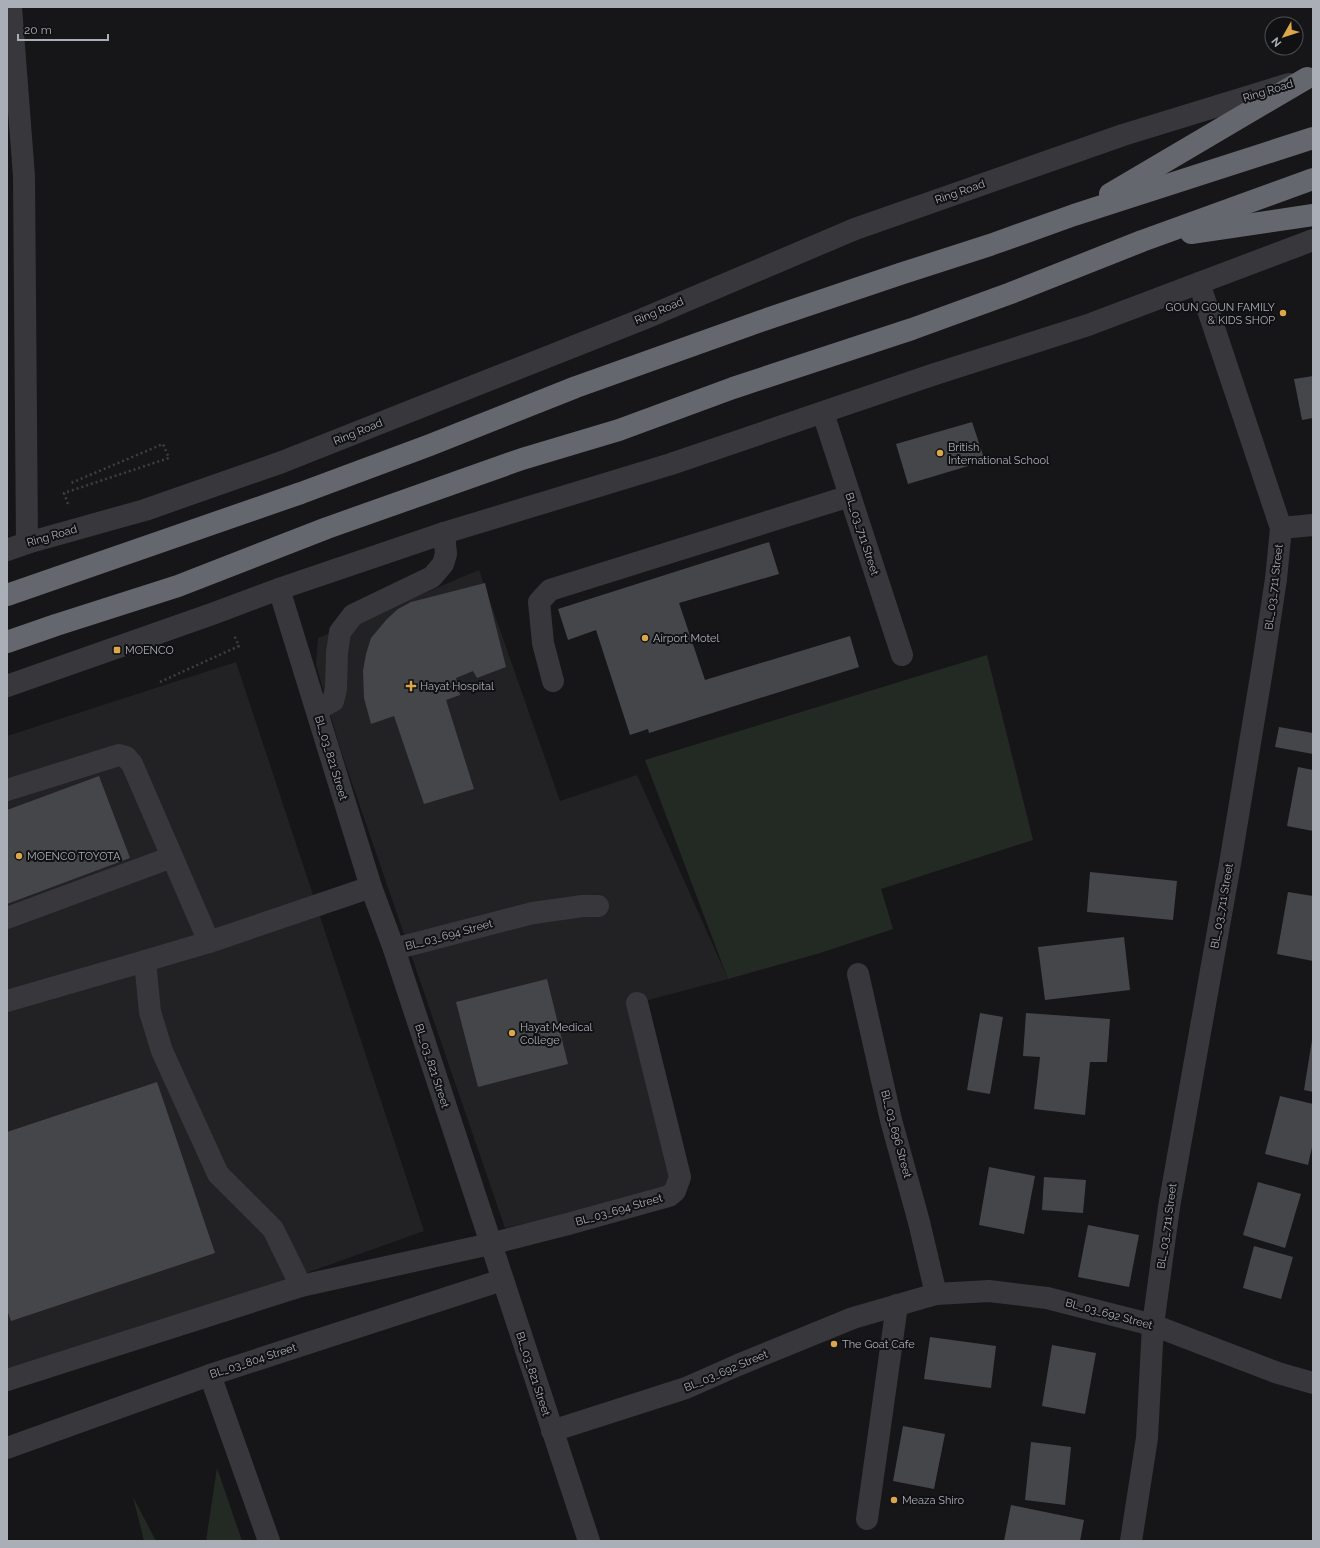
<svg xmlns="http://www.w3.org/2000/svg" width="1320" height="1548" font-family="Raleway,sans-serif">
  <style>
    .built { fill: #222225 }
    .green { fill: #232a23 }
    .building { fill: #45464a }
    .lines { fill: none; stroke-linecap: round; stroke-linejoin: round }
    .path { stroke: #3e3f43; stroke-width: 2.5; stroke-dasharray: 2 3; stroke-linecap: butt }
    .minor { stroke: #38383c; stroke-width: 22 }
    .highway { stroke: #64676d; stroke-width: 22 }
    .poi-dot { fill: #dba74b; stroke: #111113; stroke-width: 1.5 }
    .labels { text-anchor: middle; dominant-baseline: central; stroke-width: 4; stroke-linejoin: round; paint-order: stroke }
    .street-label { font-size: 11px; fill: #aaaeb6; stroke: #111113 }
    .poi-label { font-size: 11px; fill: #aaaeb6; stroke: #111113; text-anchor: start }
  </style>
  <rect width="100%" height="100%" fill="#161618"/>
  <g class="built">
    <path d="M 479,570 L 560,801 L 637,775 L 728,979 L 637,1003 L 675,1191 L 505,1228 L 341,751 L 316,665 L 318,638 Z"/>
    <path d="M 236,662 L 424,1231 L 7,1380 L 7,736 Z"/>
  </g>
  <g class="green">
    <path d="M 987,655 L 1033,840 L 881,889 L 893,929 L 820,953 L 728,979 L 645,760 Z"/>
    <path d="M 217,1468 L 242,1541 L 206,1541 Z"/>
    <path d="M 133,1497 L 156,1541 L 144,1541 Z"/>
  </g>
  <g class="building">
    <path d="M 1313,376 L 1313,418 L 1302,420 L 1294,379 Z"/>
    <path d="M 972,422 L 985,461 L 908,484 L 896,444 Z"/>
    <path d="M 769,542 L 779,574 L 679,603 L 705,680 L 850,636 L 859,667 L 649,733 L 648,729 L 630,735 L 596,630 L 568,640 L 558,609 Z"/>
    <path d="M 485,583 L 506,667 L 477,678 L 473,671 L 456,678 L 460,695 L 446,700 L 474,789 L 424,804 L 394,716 L 371,724 L 364,698 L 363,671 L 366,654 L 371,638 L 387,619 L 398,609 L 411,602 Z"/>
    <path d="M 1279,727 L 1313,733 L 1313,754 L 1275,747 Z"/>
    <path d="M 1298,767 L 1313,770 L 1313,831 L 1287,826 Z"/>
    <path d="M 99,776 L 130,858 L 7,904 L 7,810 Z"/>
    <path d="M 1090,872 L 1177,881 L 1173,920 L 1087,912 Z"/>
    <path d="M 1288,892 L 1313,896 L 1313,961 L 1277,954 Z"/>
    <path d="M 1124,937 L 1130,990 L 1045,1000 L 1038,947 Z"/>
    <path d="M 547,979 L 568,1064 L 478,1087 L 456,1002 Z"/>
    <path d="M 980,1013 L 1003,1017 L 990,1094 L 967,1090 Z"/>
    <path d="M 1026,1013 L 1110,1019 L 1107,1062 L 1090,1062 L 1085,1115 L 1034,1109 L 1040,1057 L 1023,1056 Z"/>
    <path d="M 1312,1040 L 1313,1040 L 1313,1092 L 1304,1090 Z"/>
    <path d="M 157,1082 L 215,1253 L 11,1321 L 7,1310 L 7,1132 Z"/>
    <path d="M 1280,1096 L 1313,1104 L 1313,1143 L 1308,1165 L 1265,1154 Z"/>
    <path d="M 989,1167 L 1035,1176 L 1024,1234 L 979,1225 Z"/>
    <path d="M 1044,1177 L 1086,1180 L 1083,1213 L 1042,1210 Z"/>
    <path d="M 1258,1182 L 1301,1194 L 1285,1248 L 1243,1235 Z"/>
    <path d="M 1088,1225 L 1139,1235 L 1129,1287 L 1078,1277 Z"/>
    <path d="M 1254,1246 L 1293,1257 L 1281,1299 L 1243,1288 Z"/>
    <path d="M 930,1337 L 996,1346 L 991,1388 L 924,1379 Z"/>
    <path d="M 1052,1345 L 1096,1353 L 1085,1414 L 1042,1406 Z"/>
    <path d="M 903,1426 L 945,1434 L 934,1489 L 893,1481 Z"/>
    <path d="M 1031,1442 L 1071,1447 L 1065,1505 L 1025,1500 Z"/>
    <path d="M 1011,1505 L 1084,1520 L 1080,1541 L 1004,1541 Z"/>
  </g>
  <g class="lines">
    <g class="path">
      <path d="M 68,504 L 64,493 L 169,458 L 163,444 L 71,483"/>
      <path d="M 160,682 L 239,646 L 234,635"/>
    </g>
    <g class="minor">
      <path d="M 11,7 L 24,176 L 27,543"/>
      <path d="M 823,413 L 902,655"/>
      <path d="M 1281,528 L 1313,525"/>
      <path d="M 7,550 L 27,543 L 145,510 L 282,462 L 643,319 L 855,229 L 1123,135 L 1289,84"/>
      <path d="M 279,589 L 371,887 L 394,949 L 589,1541"/>
      <path d="M 553,681 L 543,643 L 539,602 L 550,590 L 850,496"/>
      <path d="M 7,686 L 212,614 L 279,589 L 444,533 L 671,464 L 932,375 L 1088,325 L 1313,240"/>
      <path d="M 317,710 L 333,701 L 336,689 L 337,653 L 340,632 L 353,615 L 432,577 L 443,564 L 446,554 L 444,533"/>
      <path d="M 7,790 L 119,755 L 126,757 L 132,764 L 209,942"/>
      <path d="M 7,918 L 172,857"/>
      <path d="M 394,949 L 533,913 L 583,906 L 598,906"/>
      <path d="M 858,974 L 891,1120 L 919,1222 L 936,1294"/>
      <path d="M 7,1001 L 145,961"/>
      <path d="M 301,1286 L 273,1229 L 218,1174 L 162,1051 L 150,1012 L 145,961 L 209,942 L 371,887"/>
      <path d="M 210,1375 L 269,1541"/>
      <path d="M 7,1380 L 301,1286 L 490,1244 L 568,1224 L 669,1196 L 675,1191 L 680,1177 L 637,1003"/>
      <path d="M 552,1431 L 686,1388 L 738,1365 L 853,1318 L 936,1294 L 989,1291 L 1047,1298 L 1153,1325 L 1278,1373 L 1313,1383"/>
      <path d="M 7,1448 L 210,1375 L 502,1280"/>
      <path d="M 867,1519 L 897,1305"/>
      <path d="M 1131,1541 L 1147,1438 L 1153,1325 L 1169,1207 L 1231,858 L 1264,658 L 1276,579 L 1281,528 L 1199,283"/>
    </g>
    <g class="highway">
      <path d="M 1110,194 L 1307,78"/>
      <path d="M 1191,233 L 1313,215"/>
      <path d="M 7,595 L 301,493 L 430,445 L 576,387 L 761,321 L 903,273 L 990,245 L 1074,215 L 1313,138"/>
      <path d="M 7,642 L 56,625 L 178,586 L 327,528 L 522,459 L 619,430 L 733,388 L 912,329 L 1011,293 L 1142,241 L 1313,179"/>
    </g>
  </g>
  <g class="poi-dot">
    <circle cx="1283" cy="313" r="4"/>
    <circle cx="940" cy="453" r="4"/>
    <circle cx="645" cy="638" r="4"/>
    <rect x="113" y="646" width="8" height="8" rx="2"/>
    <path d="M409 680h4v4h4v4h-4v4h-4v-4h-4v-4h4z"/>
    <circle cx="19" cy="856" r="4"/>
    <circle cx="512" cy="1033" r="4"/>
    <circle cx="834" cy="1344" r="4"/>
    <circle cx="894" cy="1500" r="4"/>
  </g>
  <g class="labels">
    <g class="street-label">
      <text transform="translate(1268 91) rotate(-17)">Ring Road</text>
      <text transform="translate(960 192) rotate(-19)">Ring Road</text>
      <text transform="translate(659 311) rotate(-23)">Ring Road</text>
      <text transform="translate(358 432) rotate(-22)">Ring Road</text>
      <text transform="translate(862 534) rotate(72)">BL_03_711 Street</text>
      <text transform="translate(52 536) rotate(-16)">Ring Road</text>
      <text transform="translate(1274 587) rotate(-83)">BL_03_711 Street</text>
      <text transform="translate(331 758) rotate(73)">BL_03_821 Street</text>
      <text transform="translate(1222 906) rotate(-80)">BL_03_711 Street</text>
      <text transform="translate(449 935) rotate(-15)">BL_03_694 Street</text>
      <text transform="translate(432 1066) rotate(72)">BL_03_821 Street</text>
      <text transform="translate(896 1134) rotate(75)">BL_03_696 Street</text>
      <text transform="translate(619 1210) rotate(-16)">BL_03_694 Street</text>
      <text transform="translate(1167 1226) rotate(-82)">BL_03_711 Street</text>
      <text transform="translate(1109 1314) rotate(15)">BL_03_692 Street</text>
      <text transform="translate(253 1361) rotate(-18)">BL_03_804 Street</text>
      <text transform="translate(726 1371) rotate(-23)">BL_03_692 Street</text>
      <text transform="translate(533 1374) rotate(72)">BL_03_821 Street</text>
    </g>
    <g class="poi-label">
      <text x="1275" y="307" text-anchor="end">GOUN GOUN FAMILY<tspan x="1275" dy="13">&amp; KIDS SHOP</tspan></text>
      <text x="948" y="447">British<tspan x="948" dy="13">International School</tspan></text>
      <text x="653" y="638">Airport Motel</text>
      <text x="125" y="650">MOENCO</text>
      <text x="420" y="686">Hayat Hospital</text>
      <text x="27" y="856">MOENCO TOYOTA</text>
      <text x="520" y="1027">Hayat Medical<tspan x="520" dy="13">College</tspan></text>
      <text x="842" y="1344">The Goat Cafe</text>
      <text x="902" y="1500">Meaza Shiro</text>
    </g>
  </g>
  <rect width="1320" height="1548" fill="none" stroke="#aaaeb6" stroke-width="16"/>
  <g transform="translate(1284 36) rotate(231)"><circle r="19" fill="#111113" stroke="#4e5054"/>
  <path d="M0-3L7 15L0 10L-7 15Z" fill="#dba74b"/>
  <text y="-6" font-size="11" font-weight="bold" text-anchor="middle" fill="#aaaeb6">N</text>
  </g>
  <path d="M18 34v6h90v-6" fill="none" stroke="#aaaeb6" stroke-width="2"/>
  <text x="24" y="34" font-size="12" fill="#aaaeb6" stroke="#111113" stroke-width="3" paint-order="stroke">20 m</text>
</svg>
